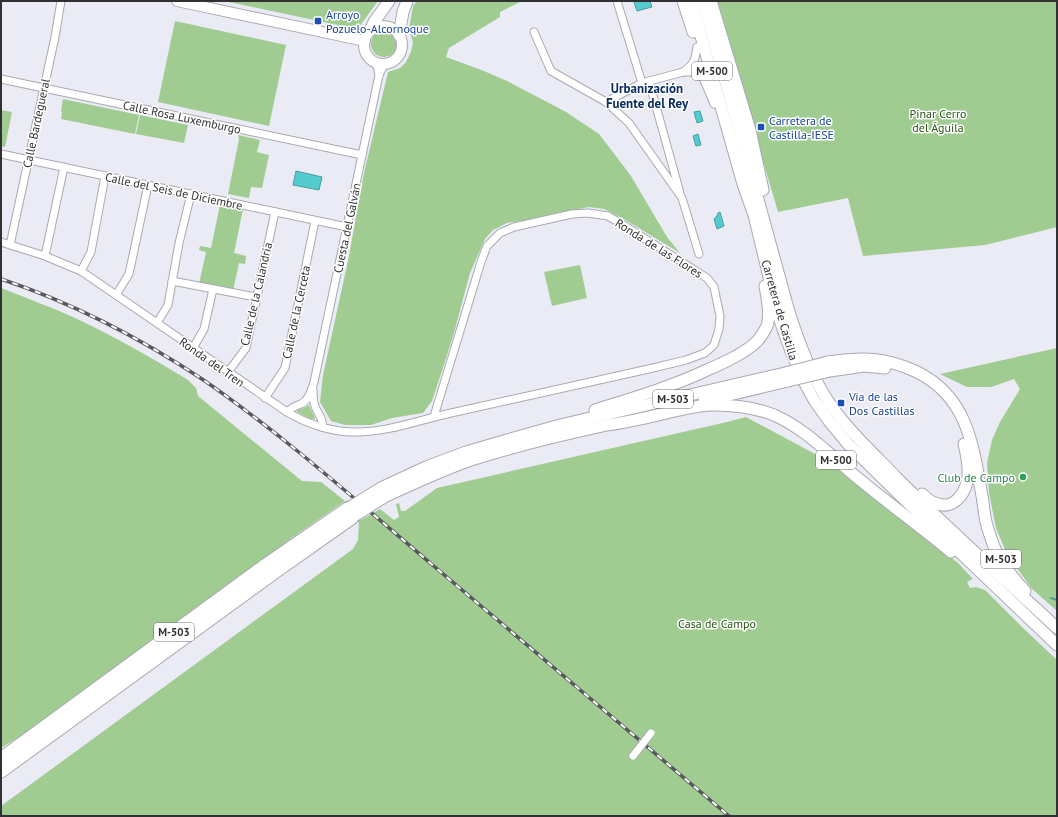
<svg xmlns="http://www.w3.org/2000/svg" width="1058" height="817" font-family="'PT Sans',sans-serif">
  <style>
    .green { fill: #a0cc92 }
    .water { fill: #54cbcf; stroke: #4a9da0 }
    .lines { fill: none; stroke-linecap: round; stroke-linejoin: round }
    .stream { stroke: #4a9da0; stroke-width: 2 }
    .minor-casing { stroke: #a9a9b2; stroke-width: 9 }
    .secondary-casing { stroke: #a9a9b2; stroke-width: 12 }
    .trunk-casing { stroke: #a9a9b2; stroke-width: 13 }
    .motorway-casing { stroke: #a9a9b2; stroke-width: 15 }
    .minor { stroke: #fff; stroke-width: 7 }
    .secondary { stroke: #fff; stroke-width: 10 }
    .trunk { stroke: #fff; stroke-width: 11 }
    .motorway { stroke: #fff; stroke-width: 13 }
    .rail-casing { stroke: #58585d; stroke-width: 3.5 }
    .rail { stroke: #fff; stroke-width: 2; stroke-dasharray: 6; stroke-linecap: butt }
    .minor-bridge-casing { stroke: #a9a9b2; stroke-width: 9; stroke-linecap: butt }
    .trunk-bridge-casing { stroke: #a9a9b2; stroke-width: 13; stroke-linecap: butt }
    .minor-bridge { stroke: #fff; stroke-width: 7 }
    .trunk-bridge { stroke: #fff; stroke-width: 11 }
    .transit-dot { fill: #1a4fb4; stroke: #fff; stroke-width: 1.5 }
    .leisure-dot { fill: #2e9e5b; stroke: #fff; stroke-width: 1.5 }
    .labels { text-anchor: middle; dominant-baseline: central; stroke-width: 3; stroke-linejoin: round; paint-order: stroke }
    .shield { fill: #fff; stroke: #6f6f71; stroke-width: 1 }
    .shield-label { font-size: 11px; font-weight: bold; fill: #313134 }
    .transit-label { font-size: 12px; fill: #164399; stroke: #fff; text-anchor: start }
    .park-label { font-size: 12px; fill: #245311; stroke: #fff }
    .street-label { font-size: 12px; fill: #313134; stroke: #fff }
    .leisure-label { font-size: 12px; fill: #27864d; stroke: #fff; text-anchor: end }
    .neighbourhood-label { font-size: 13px; font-weight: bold; fill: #0a2c60; stroke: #fff }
  </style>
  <rect width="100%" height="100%" fill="#ebebf5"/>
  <g class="green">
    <path d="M 224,1 L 378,1 L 359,27 L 356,29 Z"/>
    <path d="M 417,1 L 522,1 L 500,12 L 500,17 L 449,48 L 446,57 L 484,71 L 507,81 L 566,112 L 599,134 L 609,147 L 631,176 L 667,237 L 680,253 L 622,218 L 604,209 L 589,207 L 564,212 L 530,220 L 507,223 L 493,230 L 485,239 L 470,273 L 454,333 L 442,371 L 432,401 L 423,413 L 392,418 L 371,425 L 345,425 L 331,421 L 320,402 L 323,375 L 348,261 L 364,173 L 388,72 L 400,68 L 406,62 L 411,52 L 413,42 L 409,30 L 413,6 Z"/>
    <path d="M 716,1 L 1057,1 L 1057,227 L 985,245 L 863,256 L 848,198 L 778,212 Z"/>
    <path d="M 175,21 L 286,45 L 269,126 L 158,102 Z"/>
    <circle cx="384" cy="44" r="13"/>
    <path d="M 63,99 L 139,115 L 135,134 L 61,119 L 62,112 L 61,111 Z"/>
    <path d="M 1,110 L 12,112 L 5,147 L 1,146 Z"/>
    <path d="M 140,115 L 188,125 L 184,143 L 136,134 Z"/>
    <path d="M 238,135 L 260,140 L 257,152 L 269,155 L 262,188 L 251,187 L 249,198 L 228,194 L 239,139 Z"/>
    <path d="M 220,205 L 243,209 L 234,253 L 246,256 L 245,264 L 239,263 L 233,291 L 199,284 L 206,252 L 199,250 L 200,246 L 211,248 Z"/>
    <path d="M 580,265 L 587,298 L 552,306 L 544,272 Z"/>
    <path d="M 1,288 C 26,298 51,307 75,318 C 114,336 152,358 188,380 L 196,388 L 198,396 L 302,481 L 321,482 L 345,501 L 293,537 L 25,733 L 1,748 Z"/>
    <path d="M 1057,348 L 1057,611 L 1031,588 L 1006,552 L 996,528 L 989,493 L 987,463 L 992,440 L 1000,422 L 1020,389 L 1014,379 L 991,387 L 967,387 L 940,374 Z"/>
    <path d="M 309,405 C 310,408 315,417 315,419 L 311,419 L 297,412 L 297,410 L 302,409 Z"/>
    <path d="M 746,417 L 830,462 L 958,563 L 973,579 L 967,582 L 970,588 L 976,587 L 985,590 L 1022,627 L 1057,660 L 1057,816 L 1,816 L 1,806 L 353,549 L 358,540 L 359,521 L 380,509 L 394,520 L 399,517 L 396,504 L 399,503 L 401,511 L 405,511 L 437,488 L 727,422 Z"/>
  </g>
  <g class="water">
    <path d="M 637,1 L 650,1 L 652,7 L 637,11 L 634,2 Z"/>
    <path d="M 700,111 L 703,121 L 697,123 L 694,112 Z"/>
    <path d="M 698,134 L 701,145 L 696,146 L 693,136 Z"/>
    <path d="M 296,171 L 322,177 L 319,190 L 293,185 Z"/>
    <path d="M 720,212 L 724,226 L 717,229 L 714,219 L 717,216 L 718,213 Z"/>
  </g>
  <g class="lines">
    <path class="stream" d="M 1051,598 L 1057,600"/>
    <g class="minor-casing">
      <g id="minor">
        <path d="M 617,1 L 642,83"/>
        <path d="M 534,32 L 551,71 L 606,102 L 629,123 L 682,198 L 699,254"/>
        <path d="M 374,61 L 378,69 L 379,75"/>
        <path d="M 683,72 C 694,64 695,61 697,47"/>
        <path d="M 1,79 L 362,155"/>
        <path d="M 649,81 L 680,193"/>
        <path d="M 606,102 L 642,83 L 683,72 L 695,72 L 703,78 L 714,104"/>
        <path d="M 1,154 L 347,227"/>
        <path d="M 1,242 L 45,256 L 81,271 L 287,412 C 305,423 331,432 353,432 C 386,433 419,420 451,413 C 518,398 585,383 653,368 L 686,360 L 705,353 L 714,345 L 719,329 L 720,316 L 714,287 L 707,278 L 625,226 L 608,216 L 588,213 L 572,214 L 514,227 L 500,233 L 487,246 L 481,262 L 435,413 L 436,416"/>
        <path d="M 10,245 L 55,37 L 61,1"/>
        <path d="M 45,256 L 64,167"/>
        <path d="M 81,271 L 91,252 L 105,176"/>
        <path d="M 172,281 L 256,297"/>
        <path d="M 116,295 L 129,274 L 148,185"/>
        <path d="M 157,323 L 168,305 L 179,243 L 191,194"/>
        <path d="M 193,348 L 204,329 L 213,289"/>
        <path d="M 228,372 L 246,348 L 275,212"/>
        <path d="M 313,390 C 313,396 313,401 315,406 C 317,414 324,418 322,427"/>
        <path d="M 265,398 L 285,368 L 315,221"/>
        <path d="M 287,412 C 291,408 295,406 301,404 C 309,400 311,391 314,382 L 379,75 L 385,63"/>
      </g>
    </g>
    <g class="secondary-casing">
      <g id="secondary">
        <path d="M 177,1 L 365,41"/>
        <circle cx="383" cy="45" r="19"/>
      </g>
    </g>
    <g class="trunk-casing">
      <g id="trunk">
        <path d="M 683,1 L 693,32"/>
        <path d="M 691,1 L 743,184 L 754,215 L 778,314 L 786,338 L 801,376 L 814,400 L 829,421 L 848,444 L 903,498 L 1057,645"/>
        <path d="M 702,1 L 724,76 L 789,312 C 798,340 808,368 823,393 C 842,425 870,450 896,477 C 948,529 1003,578 1057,628"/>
        <path d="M 711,1 L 750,130 L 763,190"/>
        <path d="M 370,31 L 374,22 L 389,1"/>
        <path d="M 399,35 L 403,12 L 407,1"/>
        <path d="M 828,362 C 863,357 885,357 917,372 C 968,397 973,446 982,496 C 984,506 984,518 988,529 C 991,538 994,549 999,557 C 1006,568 1015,581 1025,591"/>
        <path d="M 830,371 L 864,366 L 885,368"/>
        <path d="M 704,401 L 788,381"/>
        <path d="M 595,410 C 633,398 671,387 707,370 C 723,363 739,356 753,345 C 758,341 764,332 767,326 C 771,314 767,298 765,286"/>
        <path d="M 381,488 L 426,467 L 466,452 L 507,440 L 560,425 L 785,373"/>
        <path d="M 922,494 C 926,498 933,503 938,504 C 953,509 964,495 967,482 C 970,470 967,456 964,444"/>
        <path d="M 386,496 C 414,483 442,470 471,460 C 515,446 561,435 607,425 C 630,422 653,416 675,411 C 688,408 701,405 714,405 C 734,405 756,408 774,415 C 806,429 832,457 859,479 C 889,504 921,527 951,552"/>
      </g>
    </g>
    <g class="motorway-casing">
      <g id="motorway">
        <path d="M 1,759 L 266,565 L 349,508"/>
        <path d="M 1,771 L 276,571 L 354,516"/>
      </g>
    </g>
    <use href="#minor" class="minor"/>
    <use href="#secondary" class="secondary"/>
    <use href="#trunk" class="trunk"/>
    <use href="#motorway" class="motorway"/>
    <g class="rail-casing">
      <path id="rail" d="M 1,279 C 73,303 142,339 205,381 C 284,436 356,500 429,562 C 529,647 629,731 729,816"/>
    </g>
    <use href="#rail" class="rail"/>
    <g class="minor-bridge-casing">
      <path id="minor-bridge" d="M 633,756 L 651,733"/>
    </g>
    <g class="trunk-bridge-casing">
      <g id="trunk-bridge">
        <path d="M 785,373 L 828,362"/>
        <path d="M 788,381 L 830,371"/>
        <path d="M 349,508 L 381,488"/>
        <path d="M 354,516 L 386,496"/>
      </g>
    </g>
    <use href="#minor-bridge" class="minor-bridge"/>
    <use href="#trunk-bridge" class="trunk-bridge"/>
  </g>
  <g class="transit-dot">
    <rect x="314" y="17" width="8" height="8" rx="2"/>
    <rect x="757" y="123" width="8" height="8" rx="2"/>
    <rect x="837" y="399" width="8" height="8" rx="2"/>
  </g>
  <circle class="leisure-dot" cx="1023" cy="477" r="4"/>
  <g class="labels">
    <g class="shield">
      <rect x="692" y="62" width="40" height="18" rx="3"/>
      <rect x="653" y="390" width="40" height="18" rx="3"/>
      <rect x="816" y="451" width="40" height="18" rx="3"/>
      <rect x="981" y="550" width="40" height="18" rx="3"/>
      <rect x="154" y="623" width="40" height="18" rx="3"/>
    </g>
    <g class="shield-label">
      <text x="712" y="71">M-500</text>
      <text x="673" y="399">M-503</text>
      <text x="836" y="460">M-500</text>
      <text x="1001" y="559">M-503</text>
      <text x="174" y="632">M-503</text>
    </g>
    <g class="transit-label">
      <text x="326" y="14">Arroyo<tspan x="326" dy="14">Pozuelo-Alcornoque</tspan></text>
      <text x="769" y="120">Carretera de<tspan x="769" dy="14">Castilla-IESE</tspan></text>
      <text x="849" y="396">Vía de las<tspan x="849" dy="14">Dos Castillas</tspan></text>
    </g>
    <g class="park-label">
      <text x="938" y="113">Pinar Cerro<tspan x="938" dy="14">del Águila</tspan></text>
      <text x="717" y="623">Casa de Campo</text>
    </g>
    <g class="street-label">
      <text transform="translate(182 117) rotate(12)">Calle Rosa Luxemburgo</text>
      <text transform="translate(36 123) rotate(-78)">Calle Bardegueral</text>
      <text transform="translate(174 191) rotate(12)">Calle del Seis de Diciembre</text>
      <text transform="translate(347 228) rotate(-78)">Cuesta del Galván</text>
      <text transform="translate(659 248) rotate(32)">Ronda de las Flores</text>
      <text transform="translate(256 294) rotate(-77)">Calle de la Calandria</text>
      <text transform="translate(780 310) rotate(74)">Carretera de Castilla</text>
      <text transform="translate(296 312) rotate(-78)">Calle de la Cerceta</text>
      <text transform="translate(212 362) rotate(35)">Ronda del Tren</text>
    </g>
    <g class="leisure-label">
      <text x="1015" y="477">Club de Campo</text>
    </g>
    <g class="neighbourhood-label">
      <text x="647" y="88">Urbanización<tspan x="647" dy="15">Fuente del Rey</tspan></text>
    </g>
  </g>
  <rect width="1058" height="817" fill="none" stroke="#313134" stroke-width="4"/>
</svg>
